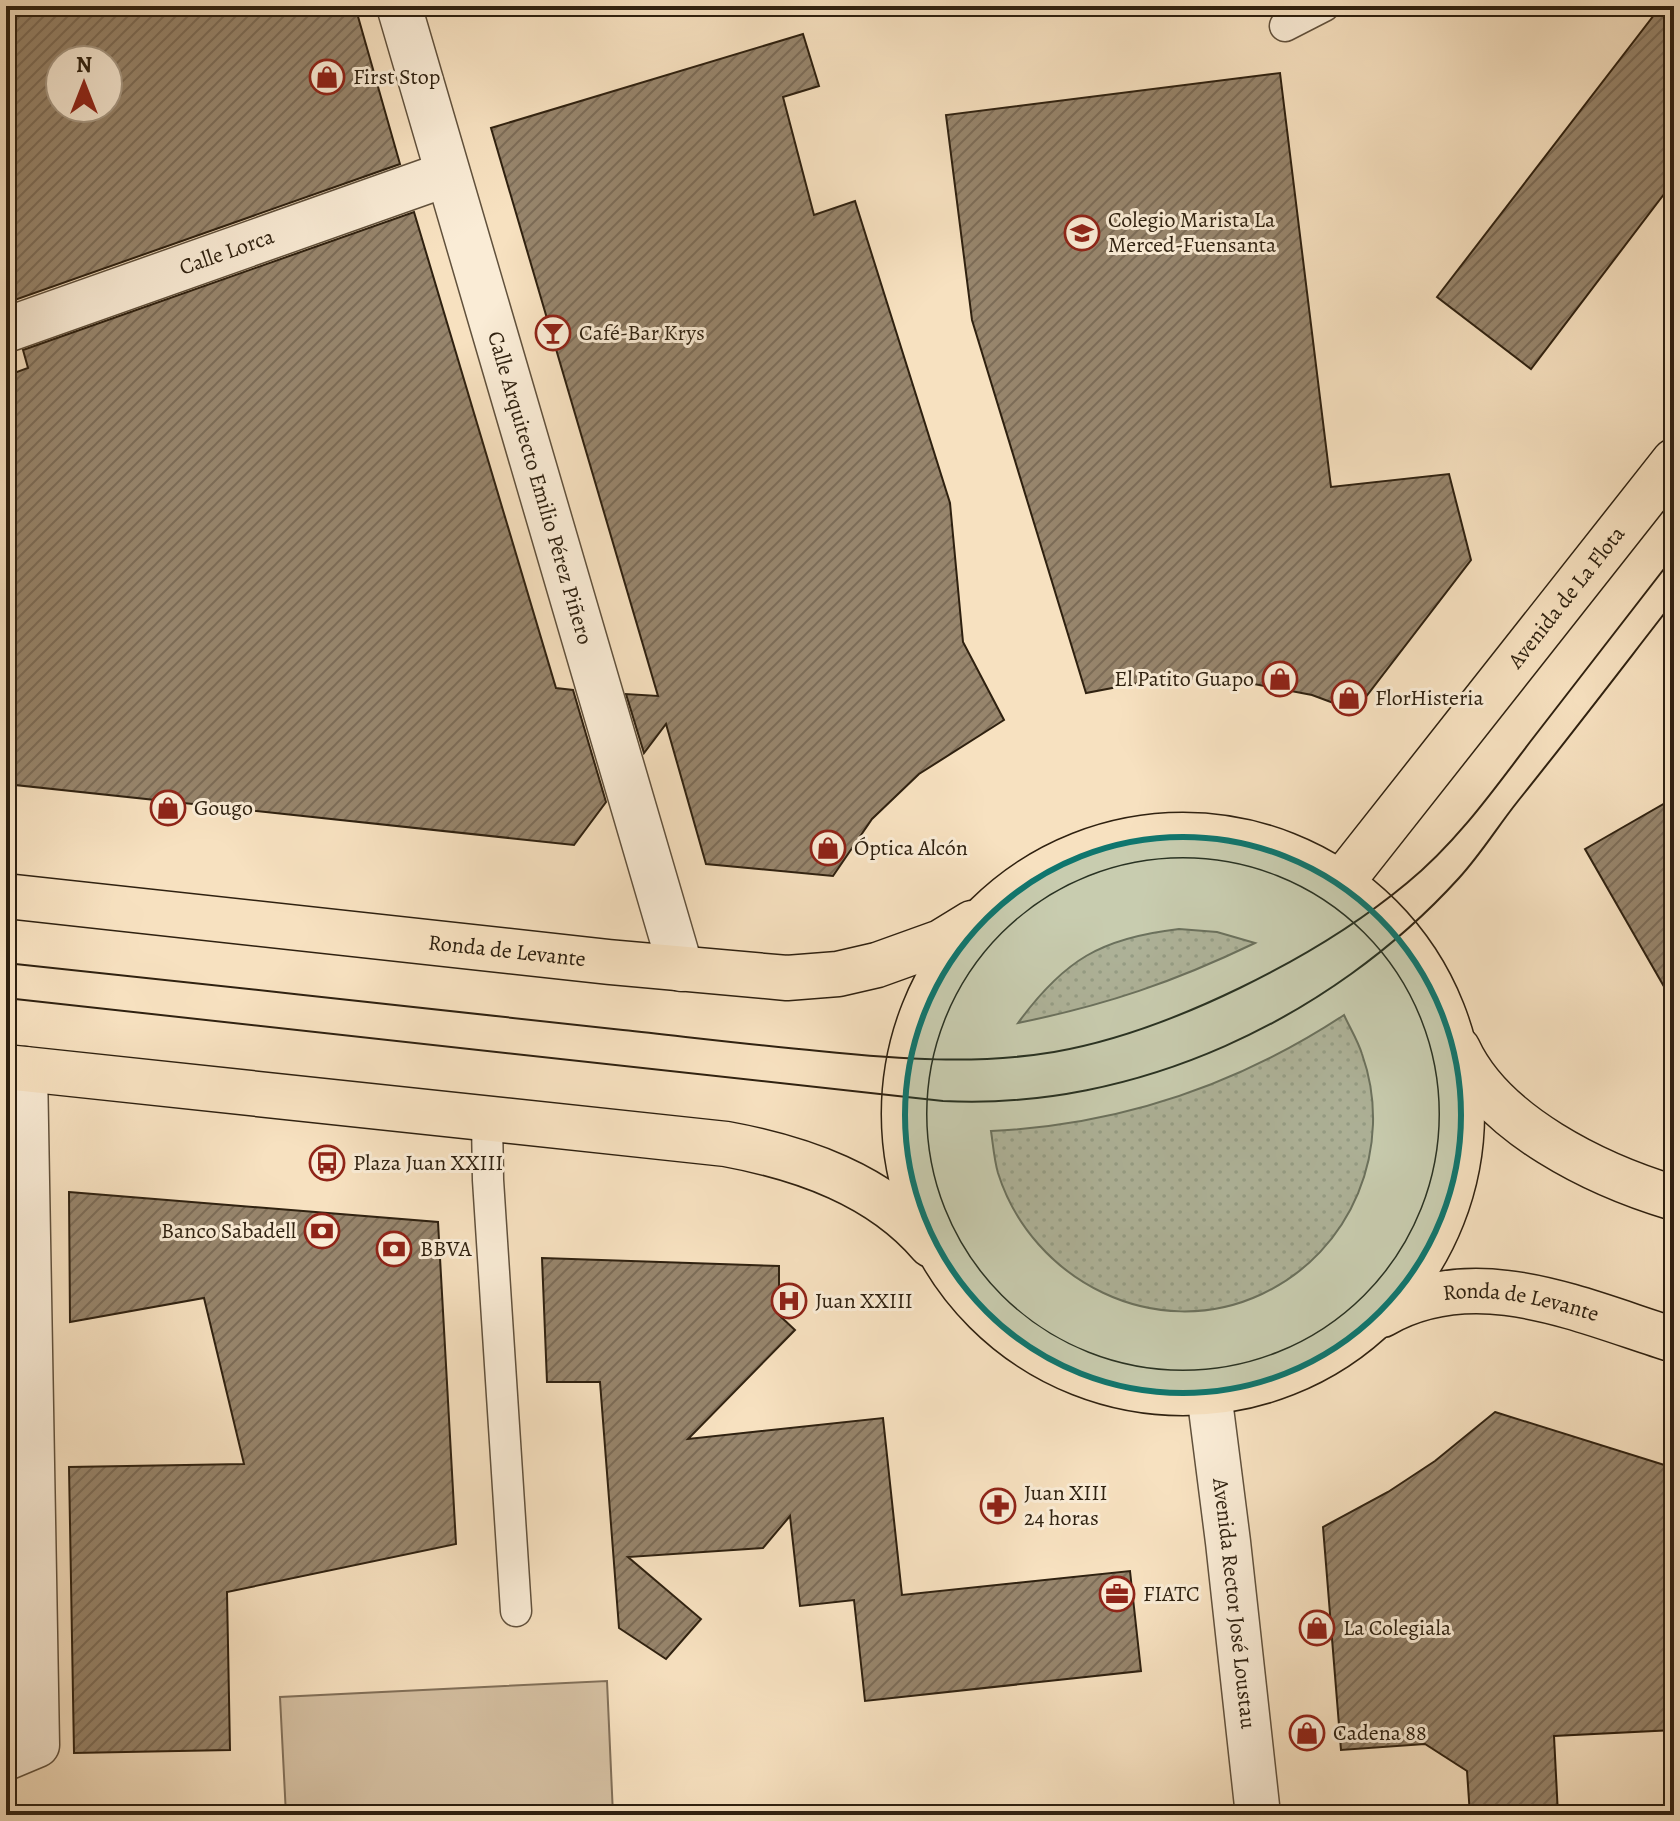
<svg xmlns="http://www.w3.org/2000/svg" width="1680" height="1821" font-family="Alegreya,serif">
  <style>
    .grass { fill: url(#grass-dots); stroke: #827059; stroke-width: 2 }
    .pitch { fill: #d5c0a2; stroke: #827059; stroke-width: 2 }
    .building { fill: url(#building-hatch); stroke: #2f2110; stroke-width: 2; fill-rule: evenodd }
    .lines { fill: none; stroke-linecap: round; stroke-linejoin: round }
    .service-casing { stroke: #61513c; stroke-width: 33 }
    .minor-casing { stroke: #61513c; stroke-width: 47 }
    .primary-casing { stroke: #2f2110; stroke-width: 47 }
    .service { stroke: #faecd6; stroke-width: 30 }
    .minor { stroke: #faecd6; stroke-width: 44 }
    .primary { stroke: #f7e1c0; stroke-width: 44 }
    .tram { stroke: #2f2110; stroke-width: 2 }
    .marked { fill: #0f766e; fill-opacity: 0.2; stroke: #0f766e; stroke-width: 6; stroke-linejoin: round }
    .labels { text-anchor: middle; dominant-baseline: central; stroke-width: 6; stroke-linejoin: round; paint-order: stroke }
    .poi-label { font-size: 22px; fill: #2f2110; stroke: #faecd6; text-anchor: start }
    .street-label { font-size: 22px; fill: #2f2110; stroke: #faecd6 }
  </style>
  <defs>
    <pattern id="grass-dots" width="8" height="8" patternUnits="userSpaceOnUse" patternTransform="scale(2)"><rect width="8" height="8" fill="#d5c0a2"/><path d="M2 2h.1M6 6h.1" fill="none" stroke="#b7a58a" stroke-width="1.8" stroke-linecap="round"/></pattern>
    <pattern id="building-hatch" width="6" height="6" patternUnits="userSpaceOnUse" patternTransform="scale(2)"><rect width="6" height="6" fill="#97856c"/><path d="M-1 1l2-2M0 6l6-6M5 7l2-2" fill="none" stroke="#7c6c57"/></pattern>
  </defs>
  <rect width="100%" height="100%" fill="#f7e1c0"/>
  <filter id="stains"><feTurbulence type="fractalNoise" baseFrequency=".0025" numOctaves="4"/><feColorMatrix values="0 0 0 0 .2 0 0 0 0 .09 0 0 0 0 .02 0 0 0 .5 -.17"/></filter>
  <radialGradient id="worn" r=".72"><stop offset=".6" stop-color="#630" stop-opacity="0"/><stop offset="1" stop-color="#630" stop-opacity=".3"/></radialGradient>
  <g class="grass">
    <path d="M 1179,929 L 1217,932 L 1255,943 C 1174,982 1106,1005 1018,1023 C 1064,960 1101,938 1179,929 Z"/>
    <path d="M 1344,1015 C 1350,1028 1358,1041 1362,1054 C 1395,1147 1352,1252 1262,1294 C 1156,1344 1032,1281 998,1173 C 994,1159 993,1144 991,1131 C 1120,1125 1236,1086 1344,1015 Z"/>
  </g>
  <path class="pitch" d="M 607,1681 L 613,1815 L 286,1815 L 280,1697 Z"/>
  <g class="building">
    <path d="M 6,6 L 355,6 L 400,164 L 9,302 L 6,292 ZM 60,60 L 108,60 L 108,108 L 60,108 Z"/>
    <path d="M 1661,6 L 1674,6 L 1674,181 L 1531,369 L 1437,297 Z"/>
    <path d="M 803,34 L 819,86 L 783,97 L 814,215 L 855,201 L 950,503 L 963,642 L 1004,720 L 919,774 L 872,819 L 833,876 L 706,864 L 666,724 L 644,753 L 626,694 L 658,696 L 491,128 Z"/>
    <path d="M 1280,73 L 1331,487 L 1449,474 L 1471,560 L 1355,711 L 1312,695 L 1254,684 L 1199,679 L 1149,681 L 1086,693 L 972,320 L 946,115 Z"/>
    <path d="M 414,212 L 556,688 L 573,690 L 606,802 L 574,845 L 6,784 L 6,376 L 28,368 L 23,350 Z"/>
    <path d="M 1674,798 L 1674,1004 L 1585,849 Z"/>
    <path d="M 69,1192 L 438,1222 L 456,1544 L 227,1592 L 230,1750 L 74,1753 L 69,1467 L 244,1464 L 204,1298 L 70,1322 Z"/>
    <path d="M 542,1258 L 779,1266 L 779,1315 L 795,1330 L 688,1439 L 883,1418 L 902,1595 L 1130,1571 L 1141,1671 L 865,1701 L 854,1600 L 800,1606 L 790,1516 L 763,1548 L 628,1557 L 701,1619 L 666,1659 L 619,1628 L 600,1382 L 547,1382 Z"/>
    <path d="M 1495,1412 L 1674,1468 L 1674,1730 L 1554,1736 L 1558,1815 L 1470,1815 L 1467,1771 L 1425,1744 L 1341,1750 L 1323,1527 L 1388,1492 L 1435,1461 Z"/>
  </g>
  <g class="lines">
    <g class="service-casing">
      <g id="service">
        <path d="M 1285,26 L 1324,6"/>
        <path d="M 487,1119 L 488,1180 L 516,1611"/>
      </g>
    </g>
    <g class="minor-casing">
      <g id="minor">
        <path id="s1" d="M 399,6 L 681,969"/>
        <path id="s2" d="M 6,330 L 447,174"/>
        <path id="s3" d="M 1209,1393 L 1228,1542 L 1258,1815"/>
        <path d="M 6,1758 L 37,1745 L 25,1069"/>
      </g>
    </g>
    <g class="primary-casing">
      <g id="primary">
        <circle cx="1183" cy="1114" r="279"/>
        <path id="s4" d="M 1341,883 L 1674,461"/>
        <path id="s5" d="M 6,896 L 609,962 L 787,978 L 838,974 L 877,965 L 941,942 L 972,923"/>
        <path d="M 1458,1049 C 1493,1125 1597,1175 1674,1198"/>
        <path d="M 6,1067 L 726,1144 C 802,1158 880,1185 931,1245"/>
        <path id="s6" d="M 1382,1315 C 1476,1261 1581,1311 1674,1340"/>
      </g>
    </g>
    <use href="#service" class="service"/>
    <use href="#minor" class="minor"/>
    <use href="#primary" class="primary"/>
    <g class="tram">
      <path d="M 6,963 C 212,985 417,1007 623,1030 C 688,1037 754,1045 819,1051 C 898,1059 976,1065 1054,1052 C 1169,1032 1318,957 1407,883 C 1455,844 1493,791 1530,742 C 1578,680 1626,618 1674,556"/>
      <path d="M 6,998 L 943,1101 C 1135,1111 1331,1019 1459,878 C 1481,854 1498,826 1518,801 C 1571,735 1622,668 1674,601"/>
    </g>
  </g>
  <path class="marked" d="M905 1115a278 278 0 1 1 556 0a278 278 0 1 1-556 0Z"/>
  <defs>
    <g id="shop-ring" transform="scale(1.8)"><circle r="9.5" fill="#faecd6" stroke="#8f2418" stroke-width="1.5"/><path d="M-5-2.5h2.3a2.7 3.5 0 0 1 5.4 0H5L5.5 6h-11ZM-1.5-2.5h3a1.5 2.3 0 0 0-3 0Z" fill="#8f2418"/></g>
    <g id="school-ring" transform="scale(1.8)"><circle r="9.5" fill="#faecd6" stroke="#8f2418" stroke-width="1.5"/><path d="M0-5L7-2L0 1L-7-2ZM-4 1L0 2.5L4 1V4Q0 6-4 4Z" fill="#8f2418"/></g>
    <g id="bar-ring" transform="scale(1.8)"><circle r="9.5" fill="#faecd6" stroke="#8f2418" stroke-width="1.5"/><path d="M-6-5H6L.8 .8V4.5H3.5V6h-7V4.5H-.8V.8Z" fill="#8f2418"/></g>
    <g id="bus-ring" transform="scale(1.8)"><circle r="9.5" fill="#faecd6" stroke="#8f2418" stroke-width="1.5"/><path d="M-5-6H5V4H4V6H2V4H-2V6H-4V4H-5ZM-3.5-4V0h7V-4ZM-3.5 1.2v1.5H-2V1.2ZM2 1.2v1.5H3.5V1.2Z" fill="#8f2418"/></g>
    <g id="bank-ring" transform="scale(1.8)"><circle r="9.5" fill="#faecd6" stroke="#8f2418" stroke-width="1.5"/><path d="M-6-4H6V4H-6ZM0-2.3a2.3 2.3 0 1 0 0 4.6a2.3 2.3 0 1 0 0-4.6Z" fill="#8f2418"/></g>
    <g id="hospital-ring" transform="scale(1.8)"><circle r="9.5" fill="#faecd6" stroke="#8f2418" stroke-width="1.5"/><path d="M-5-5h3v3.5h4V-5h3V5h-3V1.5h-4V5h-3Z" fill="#8f2418"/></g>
    <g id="pharmacy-ring" transform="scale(1.8)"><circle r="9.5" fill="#faecd6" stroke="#8f2418" stroke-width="1.5"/><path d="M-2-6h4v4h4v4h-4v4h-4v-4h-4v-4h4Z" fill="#8f2418"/></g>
    <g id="office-ring" transform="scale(1.8)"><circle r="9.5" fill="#faecd6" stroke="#8f2418" stroke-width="1.5"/><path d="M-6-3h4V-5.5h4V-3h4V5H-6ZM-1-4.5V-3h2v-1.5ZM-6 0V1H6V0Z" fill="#8f2418"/></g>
  </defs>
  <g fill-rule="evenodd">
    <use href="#shop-ring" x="327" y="77"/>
    <use href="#school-ring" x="1082" y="233"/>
    <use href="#bar-ring" x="553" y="333"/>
    <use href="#shop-ring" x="1280" y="679"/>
    <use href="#shop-ring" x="1349" y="698"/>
    <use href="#shop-ring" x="168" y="808"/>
    <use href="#shop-ring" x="828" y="848"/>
    <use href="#bus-ring" x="327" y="1163"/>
    <use href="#bank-ring" x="322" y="1231"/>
    <use href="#bank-ring" x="394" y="1249"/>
    <use href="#hospital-ring" x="789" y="1301"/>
    <use href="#pharmacy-ring" x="998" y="1506"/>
    <use href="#office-ring" x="1117" y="1594"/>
    <use href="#shop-ring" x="1317" y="1628"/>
    <use href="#shop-ring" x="1307" y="1733"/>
  </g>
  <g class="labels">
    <g class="poi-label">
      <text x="353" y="77">First Stop</text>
      <text x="1108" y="220">Colegio Marista La<tspan x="1108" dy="25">Merced-Fuensanta</tspan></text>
      <text x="579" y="333">Café-Bar Krys</text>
      <text x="1254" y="679" text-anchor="end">El Patito Guapo</text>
      <text x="1375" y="698">FlorHisteria</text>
      <text x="194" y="808">Gougo</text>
      <text x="854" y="848">Óptica Alcón</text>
      <text x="353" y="1163">Plaza Juan XXIII</text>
      <text x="296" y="1231" text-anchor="end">Banco Sabadell</text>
      <text x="420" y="1249">BBVA</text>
      <text x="815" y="1301">Juan XXIII</text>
      <text x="1024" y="1493">Juan XIII<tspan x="1024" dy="25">24 horas</tspan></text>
      <text x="1143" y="1594">FIATC</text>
      <text x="1343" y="1628">La Colegiala</text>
      <text x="1333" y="1733">Cadena 88</text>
    </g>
    <g class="street-label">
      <text stroke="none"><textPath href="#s2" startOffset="234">Calle Lorca</textPath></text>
      <text stroke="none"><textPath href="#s1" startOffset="502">Calle Arquitecto Emilio Pérez Piñero</textPath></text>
      <text stroke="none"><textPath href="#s4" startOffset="364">Avenida de La Flota</textPath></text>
      <text stroke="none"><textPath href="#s5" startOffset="504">Ronda de Levante</textPath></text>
      <text stroke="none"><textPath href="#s6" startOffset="144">Ronda de Levante</textPath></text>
      <text stroke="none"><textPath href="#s3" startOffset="212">Avenida Rector José Loustau</textPath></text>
    </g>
  </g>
  <rect width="1680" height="1821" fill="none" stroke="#f7e1c0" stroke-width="32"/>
  <rect x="8" y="8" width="1664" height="1805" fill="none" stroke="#2f2110" stroke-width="4"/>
  <rect x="16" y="16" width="1648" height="1789" fill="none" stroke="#2f2110" stroke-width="2"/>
  <g transform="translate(84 84)"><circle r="38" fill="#faecd6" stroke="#a99b87" stroke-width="2"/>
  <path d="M0-6L14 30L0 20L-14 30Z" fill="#8f2418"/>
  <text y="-12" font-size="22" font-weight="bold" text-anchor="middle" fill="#2f2110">N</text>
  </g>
  <rect width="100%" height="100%" filter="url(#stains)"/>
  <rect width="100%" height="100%" fill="url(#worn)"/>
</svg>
